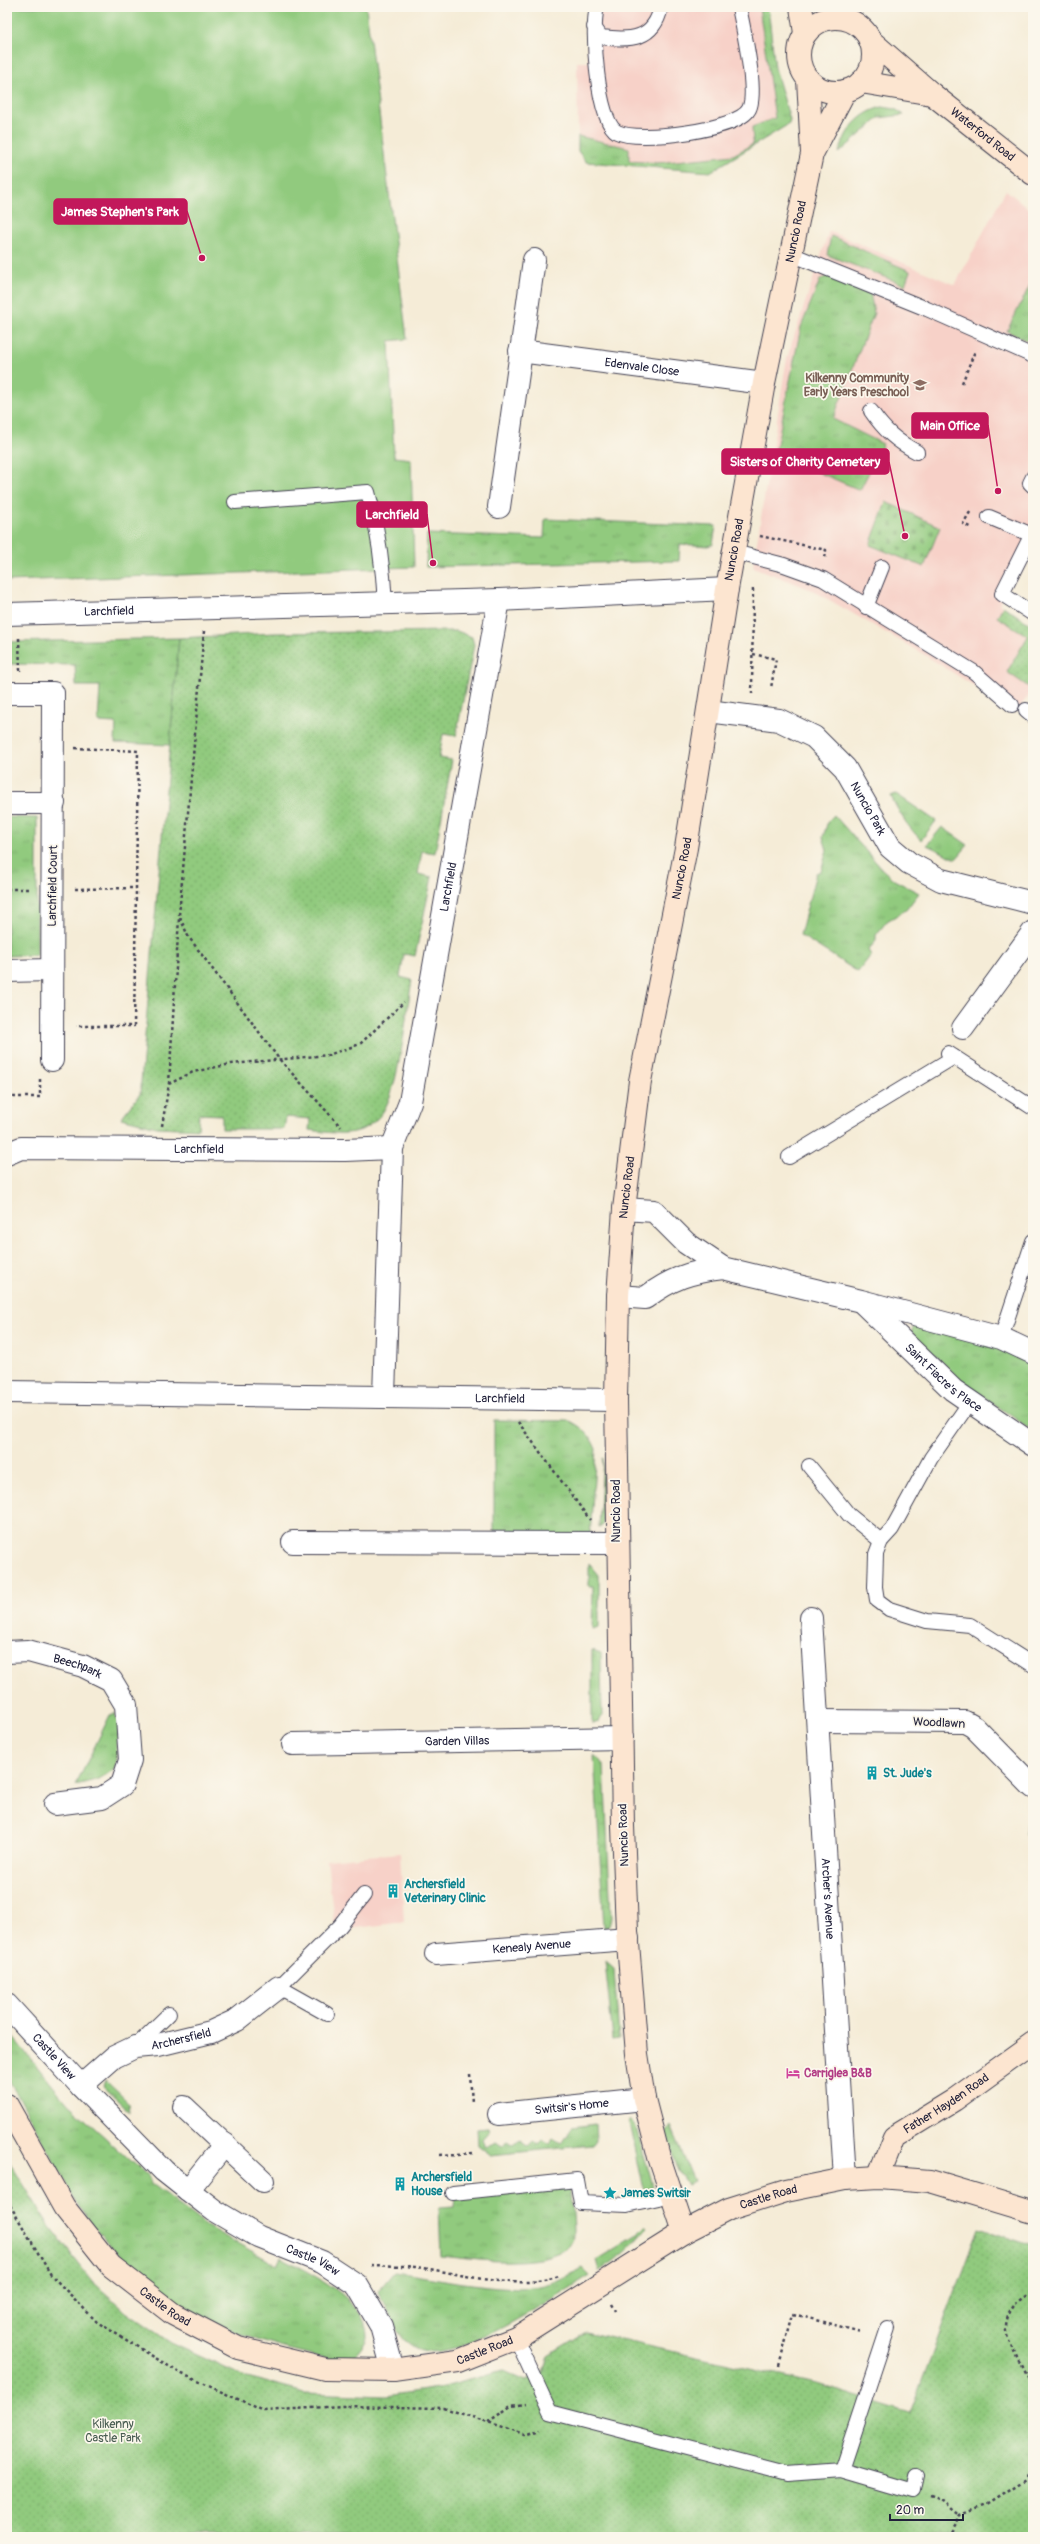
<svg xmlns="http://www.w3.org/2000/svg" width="1040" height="2544" font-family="Pangolin,sans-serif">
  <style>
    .built { fill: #f7d1c8 }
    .grass { fill: url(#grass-tufts); stroke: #5a765c }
    .cemetery { fill: url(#cemetery-stones); stroke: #5a765c }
    .park { fill: url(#park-dots); stroke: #5a765c }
    .pitch { fill: #91ca7e; stroke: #5a765c }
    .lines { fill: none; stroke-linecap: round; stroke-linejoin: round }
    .lane-casing { stroke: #424052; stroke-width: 16 }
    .street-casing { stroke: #424052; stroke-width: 24 }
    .secondary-casing { stroke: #424052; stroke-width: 24 }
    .path { stroke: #424052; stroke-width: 2.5; stroke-dasharray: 3 3; stroke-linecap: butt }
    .lane { stroke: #fff; stroke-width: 14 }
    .street { stroke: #fff; stroke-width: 22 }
    .secondary { stroke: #fce5d0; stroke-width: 22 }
    .labels { text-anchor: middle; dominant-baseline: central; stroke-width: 3.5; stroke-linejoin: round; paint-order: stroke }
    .street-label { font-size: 12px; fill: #22223b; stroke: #fbf7ec }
    .education-label { font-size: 12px; font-weight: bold; fill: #785e54; stroke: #fbf7ec; text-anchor: end }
    .culture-label { font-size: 12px; font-weight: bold; fill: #0d838f; stroke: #fbf7ec; text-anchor: start }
    .hotel-label { font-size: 12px; font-weight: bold; fill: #b23c85; stroke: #fbf7ec; text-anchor: start }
    .park-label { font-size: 12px; fill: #495d52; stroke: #fbf7ec }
    .leader { fill: none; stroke: #c2185b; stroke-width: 1.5 }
    .callout-dot { fill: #c2185b; stroke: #fbf7ec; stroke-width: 1.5 }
    .callout { fill: #c2185b; stroke: #c2185b; stroke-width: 1.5 }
    .callout-label { font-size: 13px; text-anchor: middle; font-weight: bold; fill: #fff }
  </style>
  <defs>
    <pattern id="grass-tufts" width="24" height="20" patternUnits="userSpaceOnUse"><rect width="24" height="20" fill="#91ca7e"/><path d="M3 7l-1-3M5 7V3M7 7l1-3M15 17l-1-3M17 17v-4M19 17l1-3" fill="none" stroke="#7dad6e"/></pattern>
    <pattern id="cemetery-stones" width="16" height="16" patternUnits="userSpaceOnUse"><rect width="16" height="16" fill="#91ca7e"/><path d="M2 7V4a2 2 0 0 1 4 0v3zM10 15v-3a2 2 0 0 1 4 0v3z" fill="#7dad6e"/></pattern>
    <pattern id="park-dots" width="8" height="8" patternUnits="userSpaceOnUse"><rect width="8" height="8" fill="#91ca7e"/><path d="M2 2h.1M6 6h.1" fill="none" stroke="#7dad6e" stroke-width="1.8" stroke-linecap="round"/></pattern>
  </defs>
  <rect width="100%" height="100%" fill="#fbf7ec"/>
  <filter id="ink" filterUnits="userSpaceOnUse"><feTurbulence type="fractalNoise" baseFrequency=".025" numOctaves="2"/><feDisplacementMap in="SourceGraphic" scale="8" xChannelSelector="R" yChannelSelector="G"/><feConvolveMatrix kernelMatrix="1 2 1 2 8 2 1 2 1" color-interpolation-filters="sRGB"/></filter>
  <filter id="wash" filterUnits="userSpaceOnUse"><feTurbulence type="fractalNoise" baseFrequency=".012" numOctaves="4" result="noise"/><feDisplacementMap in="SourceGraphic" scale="16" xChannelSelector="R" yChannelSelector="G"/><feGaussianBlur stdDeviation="0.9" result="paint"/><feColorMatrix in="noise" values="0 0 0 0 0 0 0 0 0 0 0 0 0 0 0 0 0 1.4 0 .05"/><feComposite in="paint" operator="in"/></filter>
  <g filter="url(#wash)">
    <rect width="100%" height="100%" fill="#f5ecd7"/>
    <g class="built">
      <path d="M 605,7 L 759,7 L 775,118 L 752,127 L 753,144 L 733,155 L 657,163 L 629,161 L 629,148 L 578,136 L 577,62 L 588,62 L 587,15 Z"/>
      <path d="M 1006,190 L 1033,212 L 1033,541 L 999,604 L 1033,626 L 1033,690 L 1016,712 L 923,654 L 812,590 L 753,567 L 787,358 L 829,231 L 955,285 Z"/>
      <path d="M 400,1853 L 404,1922 L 348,1929 L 334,1922 L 327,1860 Z"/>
    </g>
    <g class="grass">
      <path d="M 759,7 L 768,7 L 775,68 L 790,120 L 789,124 L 710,172 L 586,162 L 578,151 L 578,136 L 629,148 L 629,161 L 657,163 L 733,155 L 753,144 L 752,127 L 775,118 Z"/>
      <path d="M 882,107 L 895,109 L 904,115 L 879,118 L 839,153 C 845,130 859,113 882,107 Z"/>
      <path d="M 831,236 L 910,271 L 905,285 L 827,255 Z"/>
      <path d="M 827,276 L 855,284 L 870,292 L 874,313 L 833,419 L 883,444 L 860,490 L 775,454 L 801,327 L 820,280 Z"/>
      <path d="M 1033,279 L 1033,344 L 1007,331 Z"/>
      <path d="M 545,519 L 716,526 L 713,544 L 708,546 L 680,544 L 679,561 L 426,567 L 427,534 L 544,538 Z"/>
      <path d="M 179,638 L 170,745 L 115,743 L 116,723 L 98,722 L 100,686 L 76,686 L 75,665 L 7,664 L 7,642 Z"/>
      <path d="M 896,794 L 936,821 L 921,840 C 907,826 899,813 891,796 Z"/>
      <path d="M 834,815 L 882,869 L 894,880 L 919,893 L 906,910 L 887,921 L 876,935 L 876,941 L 868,950 L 871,955 L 858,972 L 800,935 L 816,873 L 821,871 L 827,850 L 823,837 L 828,821 Z"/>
      <path d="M 7,817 L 37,818 L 37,955 L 7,956 Z"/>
      <path d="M 942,827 L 968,845 L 956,859 L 927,845 Z"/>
      <path d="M 918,1320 L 1033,1359 L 1033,1431 L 960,1380 L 911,1332 Z"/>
      <path d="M 494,1420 L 570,1421 C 584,1428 590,1435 596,1449 L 590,1537 L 494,1535 Z"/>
      <path d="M 603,1458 L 603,1524 L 599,1527 Z"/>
      <path d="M 589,1563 L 599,1575 L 599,1627 L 592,1629 L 593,1586 L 589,1586 Z"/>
      <path d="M 592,1650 L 601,1653 L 602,1716 L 599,1722 L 592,1724 Z"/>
      <path d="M 115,1713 L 119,1724 L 115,1769 L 99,1779 L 76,1785 L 110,1715 Z"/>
      <path d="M 594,1755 L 604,1764 L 611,1918 L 609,1925 L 604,1928 Z"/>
      <path d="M 1030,1802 L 1033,1805 L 1033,1836 L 1026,1835 Z"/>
      <path d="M 605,1961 L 614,1969 L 619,2039 L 613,2040 Z"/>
      <path d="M 7,2030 L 68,2104 L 149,2177 L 151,2183 L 206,2226 L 277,2265 L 281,2257 C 306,2270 369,2301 367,2336 C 367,2342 361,2348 357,2353 C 346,2366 315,2355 300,2352 C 210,2332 126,2280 75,2200 C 65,2183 56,2165 46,2147 C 37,2131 28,2114 19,2097 C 15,2091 10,2084 7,2077 C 3,2064 7,2044 7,2030 Z"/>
      <path d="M 106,2081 L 129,2103 L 130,2112 L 103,2087 Z"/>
      <path d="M 630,2119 L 635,2124 L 653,2186 L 650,2190 L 645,2190 L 642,2185 L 629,2123 Z"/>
      <path d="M 595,2124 L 596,2140 L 592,2145 L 491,2155 L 478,2145 L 477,2129 L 488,2128 L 489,2132 L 482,2140 L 485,2147 L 496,2142 L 502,2146 L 508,2141 L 514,2145 L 520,2140 L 527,2145 L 532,2140 L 538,2144 L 542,2139 L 550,2144 L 554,2138 L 562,2143 L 572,2127 Z"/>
      <path d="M 671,2126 L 695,2182 L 688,2185 L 678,2171 L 665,2133 Z"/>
      <path d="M 570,2188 C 570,2198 575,2233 572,2240 C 560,2272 468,2259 441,2256 L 439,2208 L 454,2207 L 455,2195 Z"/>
      <path d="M 645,2225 L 647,2227 C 633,2245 619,2259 599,2271 L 596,2260 L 635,2236 Z"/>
      <path d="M 582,2268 L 589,2275 C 555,2296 454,2367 416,2349 C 397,2340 387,2309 378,2291 L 394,2272 C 432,2277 504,2293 540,2286 C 555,2283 568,2275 582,2268 Z"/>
    </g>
    <path class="cemetery" d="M 886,502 L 940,527 L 924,567 L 870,545 Z"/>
    <g class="park">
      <path d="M 1003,606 L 1033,626 L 1033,690 L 1007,672 L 1028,636 L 997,617 Z"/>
      <path d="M 457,631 L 472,637 L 474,645 L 456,736 L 443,734 L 439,758 L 452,760 L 435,853 L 422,851 L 418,874 L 432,877 L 415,956 L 404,954 L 400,977 L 412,980 C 406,1014 400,1082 384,1110 C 379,1119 369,1126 361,1130 C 346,1136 325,1132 309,1130 L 310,1119 L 286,1117 L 284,1129 L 222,1129 L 222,1115 L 199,1114 L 198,1129 L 157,1127 L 121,1118 L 140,1094 L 179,638 L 275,633 Z"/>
      <path d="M 7,2158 L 50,2227 L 92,2281 L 126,2312 L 171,2343 L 247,2378 L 305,2393 L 386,2396 L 444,2387 L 503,2371 L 526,2381 L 543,2373 L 548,2355 L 586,2332 L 816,2384 L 910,2413 L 979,2228 L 1033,2246 L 1033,2537 L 7,2537 Z"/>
    </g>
    <path class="pitch" d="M 7,7 L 366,7 L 407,339 L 389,341 L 394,457 L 411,459 L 414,567 L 7,581 Z"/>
  </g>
  <g filter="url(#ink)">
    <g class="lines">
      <g class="lane-casing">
        <g id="lane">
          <path d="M 597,7 C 591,28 597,121 617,132 C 638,143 739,130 749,109 C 758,91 743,28 739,7"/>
          <path d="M 594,27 L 601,37 C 630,41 654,40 661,7"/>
          <path d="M 791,254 L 927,309 L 1033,356"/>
          <path d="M 871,411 C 884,430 896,441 917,452"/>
          <path d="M 1033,477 L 1030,483 L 1033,486"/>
          <path d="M 235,502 L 368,492 C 378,529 383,565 385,603"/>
          <path d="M 989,517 L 1032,535"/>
          <path d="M 1033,532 L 1002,594 L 1033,614"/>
          <path d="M 734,552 L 784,565 L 823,579 L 974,672 L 1012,705"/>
          <path d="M 866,607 L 882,567"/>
          <path d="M 1026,710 L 1033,716"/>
          <path d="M 948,1053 L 1033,1108"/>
          <path d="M 789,1157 L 954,1057"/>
          <path d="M 1001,1338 L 1033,1241"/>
          <path d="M 970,1402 L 931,1458 L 892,1529 L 881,1541 L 876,1554 L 875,1587 L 877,1600 L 889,1609 L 927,1621 L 970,1625 L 1033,1665"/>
          <path d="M 809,1466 L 849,1515 L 881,1541"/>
          <path d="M 327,2014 L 279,1987 L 340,1926 L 364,1895"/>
          <path d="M 135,2047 L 169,2014"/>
          <path d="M 453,2193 L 577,2180 L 581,2203 L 627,2205 L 672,2195"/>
          <path d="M 516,2338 L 550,2412 L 787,2474 L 841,2470 L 913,2491 L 916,2475"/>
          <path d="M 841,2470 L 888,2328"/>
        </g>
      </g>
      <g class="street-casing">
        <g id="street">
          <path id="s1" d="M 520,351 L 764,383"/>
          <path d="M 499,507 L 534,260"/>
          <path id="s2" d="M 7,614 L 499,600 L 727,589"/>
          <path d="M 7,693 L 53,693 L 52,1060"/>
          <path id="s3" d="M 708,711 L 779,720 L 814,737 L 845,768 L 890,847 L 909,863 L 941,880 L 1033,903"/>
          <path d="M 7,803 L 54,803"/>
          <path d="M 7,971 L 51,970"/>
          <path d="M 963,1028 L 1033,932"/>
          <path id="s4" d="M 7,1154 L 21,1148 L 345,1150 L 392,1148"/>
          <path d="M 624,1209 L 654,1211 L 686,1243 L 723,1268 L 861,1301 L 1001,1338 L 1033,1353"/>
          <path d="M 618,1296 L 645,1298 C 672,1278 690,1272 723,1268"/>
          <path id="s5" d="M 863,1303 L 953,1390 L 1033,1445"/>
          <path id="s6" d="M 7,1392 L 616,1400"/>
          <path id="s7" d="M 384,1396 L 392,1148 L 410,1102 L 499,600"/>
          <path d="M 293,1542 L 616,1543"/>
          <path id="s8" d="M 811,1618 L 845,2179"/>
          <path id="s9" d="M 7,1652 L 28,1651 L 83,1666 L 111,1680 L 126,1705 L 130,1760 L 122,1785 L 102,1798 L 55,1804"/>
          <path d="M 818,1721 L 965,1722 L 974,1727 L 1033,1787"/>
          <path id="s10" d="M 293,1744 L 622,1738"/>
          <path id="s11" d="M 436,1954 L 628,1939"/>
          <path id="s12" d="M 7,2005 L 81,2086 L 164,2171 L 188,2190 L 215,2211 L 259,2237 L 322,2262 L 357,2285 L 381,2326 L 393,2370"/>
          <path id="s13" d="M 81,2086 L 114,2057 L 135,2047 L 158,2045 L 211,2032 L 237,2020 L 279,1987"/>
          <path d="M 184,2107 L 263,2181"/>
          <path id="s14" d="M 499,2114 L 644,2099"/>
          <path d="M 188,2190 L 225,2144"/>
        </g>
      </g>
      <g class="secondary-casing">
        <g id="secondary">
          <path d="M 801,7 L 805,33"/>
          <circle cx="836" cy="55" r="37"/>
          <path id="s15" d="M 870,40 L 932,94 L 1033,174"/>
          <path d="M 808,79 L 812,153"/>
          <path d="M 861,82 L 932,94"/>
          <path id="s16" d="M 7,2105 L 64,2207 L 111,2266 L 173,2314 L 238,2348 L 325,2369 L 393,2370 L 458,2361 L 516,2338 L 684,2232 L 729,2209 L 786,2191 L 845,2179 L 878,2177 L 930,2181 L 1033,2212"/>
          <path id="s17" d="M 878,2177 L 894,2137 L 954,2100 L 1033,2043"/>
          <path id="s18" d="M 684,2232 L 659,2157 L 644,2099 L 637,2054 L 627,1931 L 623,1826 L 616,1400 L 618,1296 L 624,1209 L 640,1081 L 686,848 L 727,589 L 764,383 L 812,154 L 845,91"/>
        </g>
      </g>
      <g class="path">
        <path d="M 962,383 L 975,351"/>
        <path d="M 970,512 L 963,524 L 972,528"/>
        <path d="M 760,536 L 826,550 L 825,559"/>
        <path d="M 204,631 L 179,915 L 188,936 L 279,1059 L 341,1127"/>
        <path d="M 19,638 L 20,671"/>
        <path d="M 753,654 L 776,659 L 771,688"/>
        <path d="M 752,694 L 753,587"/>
        <path d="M 75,748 L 138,751 L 134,1026 L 76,1026"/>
        <path d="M 7,889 L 28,889"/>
        <path d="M 75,889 L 136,888"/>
        <path d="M 169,1084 L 179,918"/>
        <path d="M 7,1097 L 40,1097 L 40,1079"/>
        <path d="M 162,1126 L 169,1084 L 193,1072 L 231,1064 L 328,1055 L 360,1044 L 404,1002"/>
        <path d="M 518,1422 L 590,1520"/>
        <path d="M 470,2074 L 472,2103"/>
        <path d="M 440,2155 L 475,2153"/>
        <path d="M 7,2200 L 51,2275 L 97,2322 L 180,2373 L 264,2411 L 342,2406 L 444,2408 L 525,2434 L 541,2429"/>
        <path d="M 371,2265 C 388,2266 406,2265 423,2268 C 468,2275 515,2291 559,2276"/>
        <path d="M 1033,2291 C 1018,2297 1005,2311 1006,2329 C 1007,2339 1028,2380 1033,2392"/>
        <path d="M 612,2304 L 616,2311"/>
        <path d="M 779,2366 L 793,2314 L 861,2332"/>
        <path d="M 488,2422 L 511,2406 L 526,2404"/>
        <path d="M 1026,2477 L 1033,2456"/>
        <path d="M 931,2496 C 949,2501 946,2506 960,2515"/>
        <path d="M 947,2537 L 960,2515 L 986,2505 L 1033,2475"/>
      </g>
      <use href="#lane" class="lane"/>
      <use href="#street" class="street"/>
      <use href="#secondary" class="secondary"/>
    </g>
  </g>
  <defs>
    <g id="school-bare" transform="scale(1.08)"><path d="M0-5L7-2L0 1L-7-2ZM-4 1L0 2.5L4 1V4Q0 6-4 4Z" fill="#8d6e63" stroke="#fbf7ec" stroke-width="2.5" paint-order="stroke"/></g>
    <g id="building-bare" transform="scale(1.08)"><path d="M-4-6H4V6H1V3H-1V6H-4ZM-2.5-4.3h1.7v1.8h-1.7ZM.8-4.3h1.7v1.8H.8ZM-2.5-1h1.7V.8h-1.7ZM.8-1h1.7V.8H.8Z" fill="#0f9aa8" stroke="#fbf7ec" stroke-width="2.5" paint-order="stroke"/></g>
    <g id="hotel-bare" transform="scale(1.08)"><path d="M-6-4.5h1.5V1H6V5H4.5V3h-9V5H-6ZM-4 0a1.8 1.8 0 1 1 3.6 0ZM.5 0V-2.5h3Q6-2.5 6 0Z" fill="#d1479c" stroke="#fbf7ec" stroke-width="2.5" paint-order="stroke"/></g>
    <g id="sight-bare" transform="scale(1.08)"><path d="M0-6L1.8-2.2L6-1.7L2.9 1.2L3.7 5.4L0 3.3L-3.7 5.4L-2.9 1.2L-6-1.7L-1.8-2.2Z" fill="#0f9aa8" stroke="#fbf7ec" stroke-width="2.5" paint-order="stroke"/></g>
  </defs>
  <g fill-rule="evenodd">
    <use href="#school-bare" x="920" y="385"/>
    <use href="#building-bare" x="872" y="1773"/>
    <use href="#building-bare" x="393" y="1891"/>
    <use href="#hotel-bare" x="793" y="2073"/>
    <use href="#building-bare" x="400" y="2184"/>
    <use href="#sight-bare" x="610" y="2193"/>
  </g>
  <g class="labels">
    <g class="street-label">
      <text stroke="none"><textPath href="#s15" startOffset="147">Waterford Road</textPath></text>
      <text stroke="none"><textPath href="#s18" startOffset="2023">Nuncio Road</textPath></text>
      <text stroke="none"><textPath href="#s1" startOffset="123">Edenvale Close</textPath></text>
      <text stroke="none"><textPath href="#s18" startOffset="1699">Nuncio Road</textPath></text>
      <text stroke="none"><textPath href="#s2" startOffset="102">Larchfield</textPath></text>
      <text stroke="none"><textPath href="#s3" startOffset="201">Nuncio Park</textPath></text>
      <text stroke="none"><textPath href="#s18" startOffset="1376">Nuncio Road</textPath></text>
      <text transform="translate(53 886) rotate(-89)">Larchfield Court</text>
      <text stroke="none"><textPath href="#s7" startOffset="516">Larchfield</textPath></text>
      <text stroke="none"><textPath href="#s4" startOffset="193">Larchfield</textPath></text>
      <text stroke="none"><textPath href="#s18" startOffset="1052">Nuncio Road</textPath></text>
      <text stroke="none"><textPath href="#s5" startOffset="110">Saint Fiacre's Place</textPath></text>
      <text stroke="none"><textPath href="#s6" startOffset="493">Larchfield</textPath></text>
      <text transform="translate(616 1511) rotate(-90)">Nuncio Road</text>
      <text stroke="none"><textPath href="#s9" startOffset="73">Beechpark</textPath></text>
      <text transform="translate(939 1723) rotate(3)">Woodlawn</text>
      <text stroke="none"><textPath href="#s10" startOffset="164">Garden Villas</textPath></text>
      <text transform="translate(624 1835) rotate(-92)">Nuncio Road</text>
      <text stroke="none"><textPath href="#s8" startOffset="281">Archer's Avenue</textPath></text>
      <text stroke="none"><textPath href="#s11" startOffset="96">Kenealy Avenue</textPath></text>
      <text stroke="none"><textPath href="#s13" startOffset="114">Archersfield</textPath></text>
      <text stroke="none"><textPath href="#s12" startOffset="70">Castle View</textPath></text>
      <text stroke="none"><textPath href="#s17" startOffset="105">Father Hayden Road</textPath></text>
      <text stroke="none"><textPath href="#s14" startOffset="73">Switsir's Home</textPath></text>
      <text stroke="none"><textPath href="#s16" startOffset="920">Castle Road</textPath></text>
      <text stroke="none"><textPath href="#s12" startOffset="403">Castle View</textPath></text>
      <text stroke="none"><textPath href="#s16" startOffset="260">Castle Road</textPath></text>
      <text stroke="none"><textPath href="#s16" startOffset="596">Castle Road</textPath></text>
    </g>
    <g class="education-label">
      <text x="909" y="378">Kilkenny Community<tspan x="909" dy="14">Early Years Preschool</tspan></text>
    </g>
    <g class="culture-label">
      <text x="883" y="1773">St. Jude's</text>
      <text x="404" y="1884">Archersfield<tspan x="404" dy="14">Veterinary Clinic</tspan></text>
      <text x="411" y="2177">Archersfield<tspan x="411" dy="14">House</tspan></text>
      <text x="621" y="2193">James Switsir</text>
    </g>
    <g class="hotel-label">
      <text x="804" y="2073">Carriglea B&amp;B</text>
    </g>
    <g class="park-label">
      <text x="113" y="2424">Kilkenny<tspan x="113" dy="14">Castle Park</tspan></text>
    </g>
  </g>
  <path class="leader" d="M202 258L187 211M998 491L988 425M905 536L889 462M433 563L427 514"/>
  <g class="callout-dot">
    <circle cx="202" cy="258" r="4"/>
    <circle cx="998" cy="491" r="4"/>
    <circle cx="905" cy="536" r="4"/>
    <circle cx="433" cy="563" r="4"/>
  </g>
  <g class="callout">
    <rect x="54" y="199" width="133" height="25" rx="4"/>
    <rect x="912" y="413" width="76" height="25" rx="4"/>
    <rect x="722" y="449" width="167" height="25" rx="4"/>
    <rect x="357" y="502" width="70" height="25" rx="4"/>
  </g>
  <g class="callout-label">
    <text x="120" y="216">James Stephen's Park</text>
    <text x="950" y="430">Main Office</text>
    <text x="805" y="466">Sisters of Charity Cemetery</text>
    <text x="392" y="519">Larchfield</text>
  </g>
  <rect width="1040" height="2544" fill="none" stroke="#fbf7ec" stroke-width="24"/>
  <path d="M890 2514v6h73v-6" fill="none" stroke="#22223b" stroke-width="2"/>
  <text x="896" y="2514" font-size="12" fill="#22223b" stroke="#fbf7ec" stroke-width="3" paint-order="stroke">20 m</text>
</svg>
